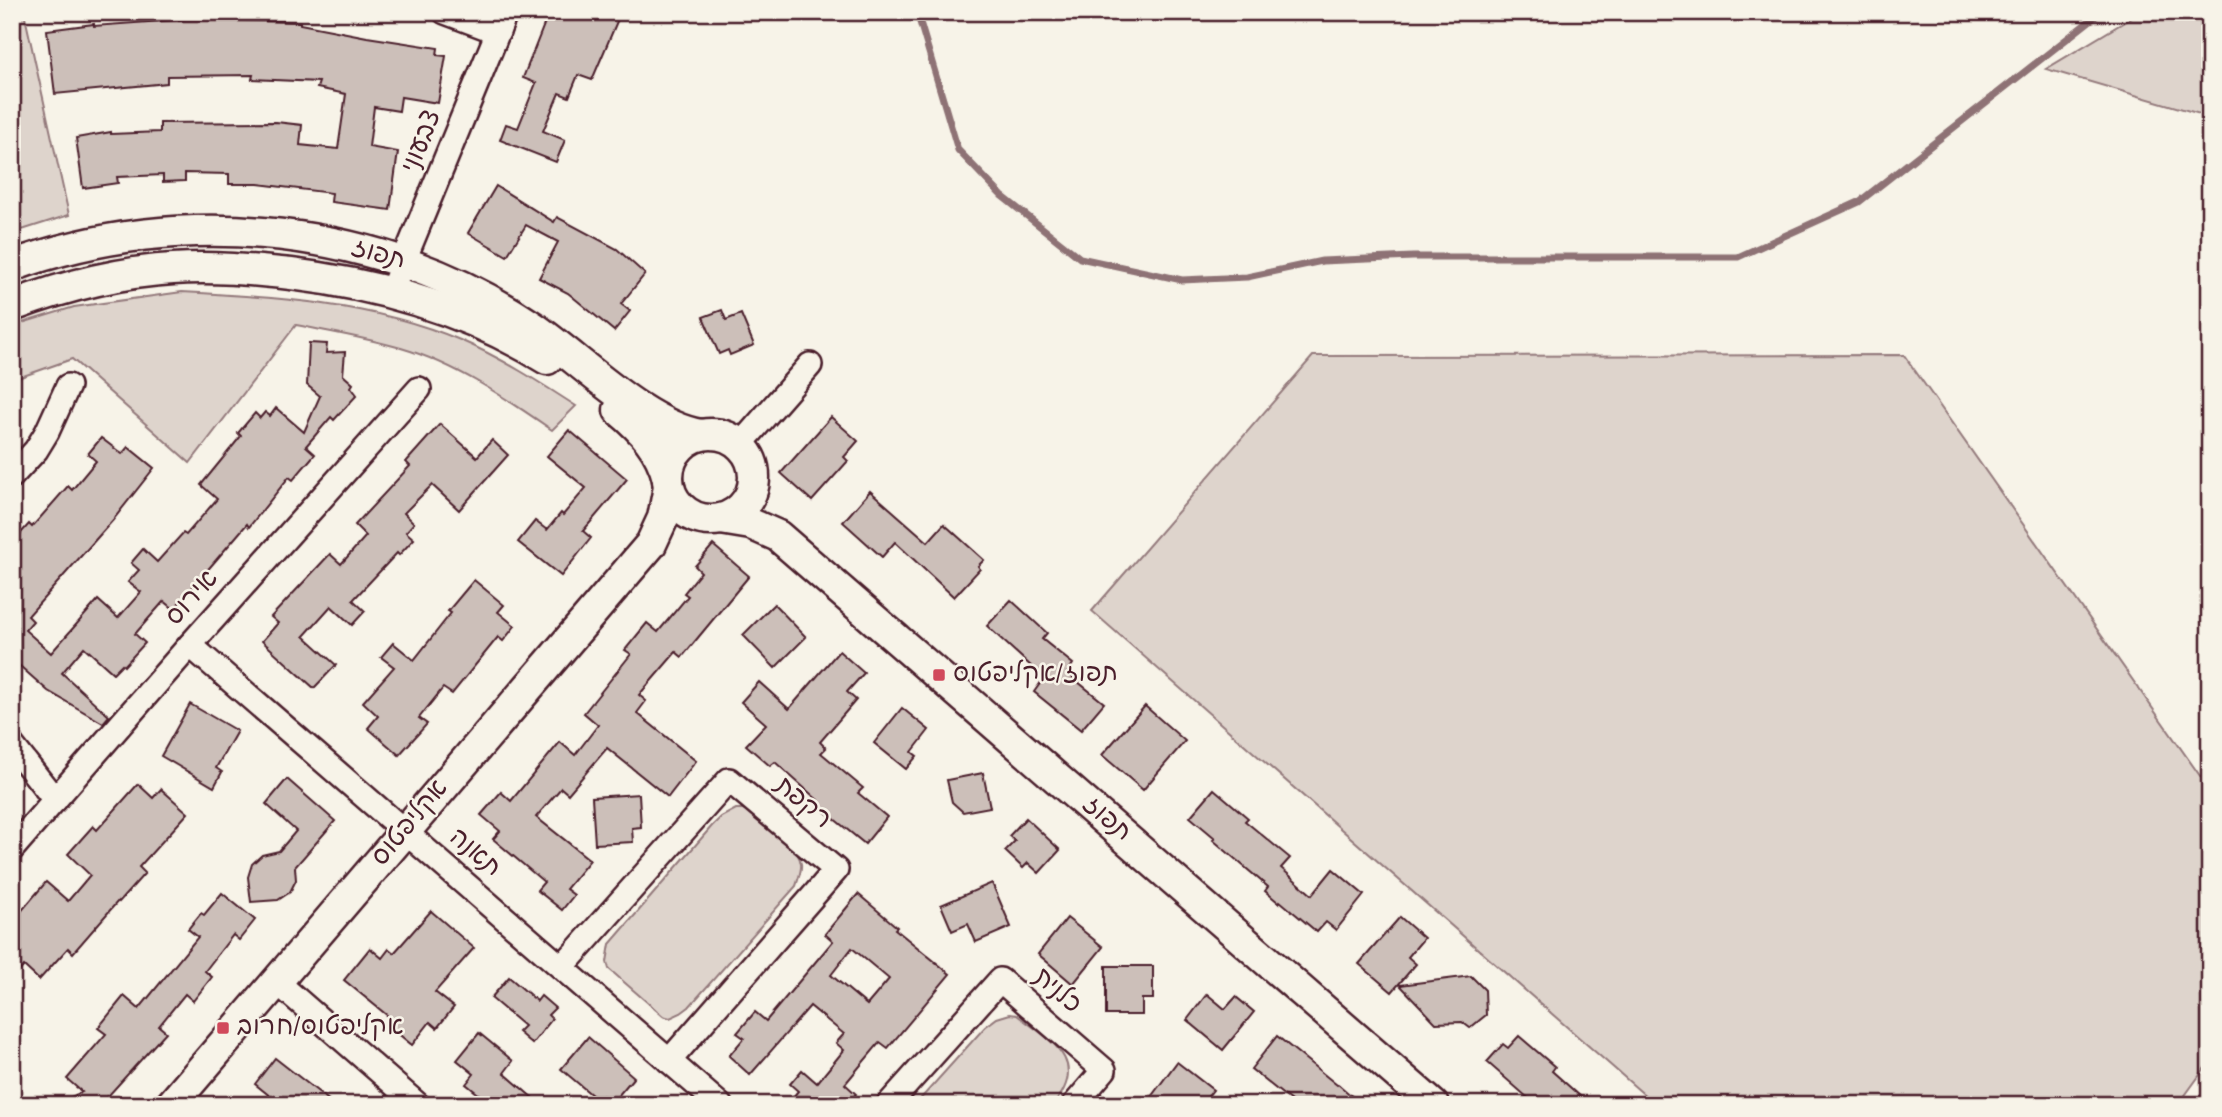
<svg xmlns="http://www.w3.org/2000/svg" width="2222" height="1117" font-family="Dekko,'Playpen Sans Hebrew',sans-serif">
  <style>
    .green { fill: #ded4cc; stroke: #947a7c; stroke-width: 2 }
    .lines { fill: none; stroke-linecap: round; stroke-linejoin: round }
    .stream { stroke: #8e7275; stroke-width: 7 }
    .building { fill: #ccbfb9; stroke: #4a1f2b; stroke-width: 2; fill-rule: evenodd }
    .minor-casing { stroke: #4a1f2b; stroke-width: 28 }
    .tertiary-casing { stroke: #4a1f2b; stroke-width: 35 }
    .minor { stroke: #f7f3e8; stroke-width: 23 }
    .tertiary { stroke: #f7f3e8; stroke-width: 30 }
    .poi-dot { fill: #d1495b; stroke: #f7f3e8; stroke-width: 2.5 }
    .labels { text-anchor: middle; dominant-baseline: central; stroke-width: 5; stroke-linejoin: round; paint-order: stroke }
    .street-label { font-size: 26px; fill: #4a1f2b; stroke: #f7f3e8 }
    .poi-label { font-size: 26px; fill: #4a1f2b; stroke: #f7f3e8; text-anchor: start }
  </style>
  <rect width="100%" height="100%" fill="#f7f3e8"/>
  <filter id="ink" filterUnits="userSpaceOnUse"><feTurbulence type="fractalNoise" baseFrequency=".0143" numOctaves="2"/><feDisplacementMap in="SourceGraphic" scale="14" xChannelSelector="R" yChannelSelector="G"/><feConvolveMatrix kernelMatrix="1 2 1 2 8 2 1 2 1" color-interpolation-filters="sRGB"/></filter>
  <g filter="url(#ink)">
    <g class="green">
      <path d="M 12,12 L 24,12 L 69,215 L 22,230 L 12,200 Z"/>
      <path d="M 2141,12 L 2210,12 L 2210,117 L 2046,69 Z"/>
      <path d="M 182,292 C 275,297 373,303 460,340 C 502,358 539,382 576,406 L 552,430 C 506,398 456,364 401,348 C 367,338 331,332 296,325 L 190,463 L 72,359 L 12,380 L 12,326 L 74,307 Z"/>
      <path d="M 1904,355 L 2210,790 L 2210,1061 L 2178,1105 L 1656,1105 L 1092,611 L 1313,356 Z"/>
      <path d="M 736,809 L 743,809 L 750,812 C 765,824 798,843 801,864 C 802,871 798,879 796,886 L 689,1007 L 681,1013 L 670,1018 L 663,1016 L 609,969 L 607,962 L 610,944 L 712,826 L 721,817 Z"/>
      <path d="M 1010,1014 L 1017,1015 C 1049,1040 1091,1061 1053,1105 L 915,1105 L 985,1027 L 997,1018 Z"/>
    </g>
    <g class="lines">
      <path class="stream" d="M 917,12 L 958,150 L 1002,196 L 1080,258 L 1182,280 L 1247,277 L 1322,261 L 1413,257 L 1738,257 L 1859,202 L 2101,12"/>
    </g>
    <g class="building">
      <path d="M 549,12 L 621,12 L 592,80 L 578,75 L 569,97 L 559,93 L 543,131 L 565,140 L 556,162 L 500,140 L 506,124 L 518,128 L 536,83 L 523,78 Z"/>
      <path d="M 190,19 L 300,22 L 300,24 L 367,37 L 438,48 L 437,55 L 446,56 L 438,103 L 401,97 L 399,111 L 374,107 L 369,147 L 398,152 L 390,210 L 331,202 L 332,193 L 258,184 L 229,184 L 229,174 L 185,173 L 185,181 L 163,182 L 163,175 L 117,177 L 118,183 L 83,188 L 76,138 L 111,132 L 111,134 L 160,132 L 160,123 L 276,122 L 302,125 L 300,145 L 338,149 L 346,94 L 317,88 L 319,82 L 252,79 L 253,75 L 167,76 L 167,83 L 55,94 L 47,30 L 94,24 L 94,26 Z"/>
      <path d="M 496,186 L 554,222 L 557,217 L 617,249 L 645,274 L 621,304 L 630,311 L 614,331 L 568,293 L 539,278 L 558,242 L 526,225 L 507,256 L 468,233 Z"/>
      <path d="M 722,310 L 726,320 L 741,314 L 754,345 L 730,355 L 728,350 L 719,354 L 703,317 Z"/>
      <path d="M 309,343 L 327,344 L 326,353 L 345,352 L 343,375 L 353,384 L 351,387 L 357,395 L 334,420 L 331,417 L 306,446 L 315,454 L 293,480 L 289,477 L 249,527 L 247,524 L 174,609 L 164,601 L 135,634 L 145,643 L 124,666 L 122,664 L 113,673 L 84,647 L 62,673 L 109,716 L 103,723 L 48,691 L 12,659 L 12,543 L 29,524 L 32,527 L 68,486 L 72,490 L 96,461 L 88,454 L 101,438 L 122,454 L 128,447 L 154,468 L 113,520 L 28,616 L 33,621 L 25,630 L 51,653 L 98,600 L 118,618 L 141,592 L 128,582 L 139,570 L 131,563 L 143,549 L 157,562 L 183,533 L 186,535 L 217,499 L 201,485 L 241,436 L 238,433 L 255,413 L 260,418 L 265,412 L 270,416 L 276,408 L 304,432 L 320,396 L 307,385 Z"/>
      <path d="M 831,417 L 858,441 L 844,457 L 848,461 L 812,501 L 781,473 Z"/>
      <path d="M 440,424 L 477,457 L 492,440 L 508,455 L 459,510 L 432,485 L 404,513 L 414,523 L 406,532 L 414,539 L 399,555 L 397,553 L 353,600 L 365,611 L 352,625 L 331,606 L 304,636 L 336,665 L 314,688 L 262,641 L 278,623 L 271,617 L 330,554 L 341,564 L 366,536 L 355,525 L 410,466 L 406,462 Z"/>
      <path d="M 569,430 L 627,479 L 583,531 L 591,538 L 561,576 L 518,542 L 535,521 L 547,530 L 561,513 L 563,515 L 586,488 L 547,456 Z"/>
      <path d="M 870,491 L 928,542 L 944,524 L 984,560 L 978,566 L 980,569 L 954,597 L 895,542 L 882,557 L 843,522 Z"/>
      <path d="M 713,545 L 749,576 L 682,657 L 676,652 L 639,695 L 646,701 L 637,713 L 696,761 L 668,797 L 607,748 L 568,794 L 561,788 L 536,817 L 590,860 L 566,889 L 574,895 L 562,910 L 537,890 L 544,882 L 493,839 L 500,831 L 481,815 L 501,792 L 511,801 L 560,742 L 575,755 L 598,725 L 584,713 L 631,654 L 625,650 L 647,623 L 658,632 L 688,596 L 684,593 L 701,572 L 695,566 Z"/>
      <path d="M 474,580 L 504,605 L 498,612 L 515,626 L 503,641 L 498,637 L 452,694 L 443,688 L 419,718 L 427,724 L 399,755 L 368,728 L 378,716 L 363,702 L 394,667 L 381,657 L 393,643 L 414,660 L 451,613 L 448,611 Z"/>
      <path d="M 1011,600 L 1047,633 L 1042,639 L 1073,664 L 1067,673 L 1104,703 L 1081,730 L 1034,692 L 1044,678 L 987,626 Z"/>
      <path d="M 774,604 L 806,637 L 775,668 L 743,635 Z"/>
      <path d="M 839,651 L 864,673 L 847,692 L 856,700 L 820,742 L 826,748 L 821,753 L 863,788 L 858,793 L 887,817 L 865,844 L 817,805 L 820,802 L 775,762 L 770,766 L 746,745 L 766,724 L 741,702 L 759,682 L 789,709 Z"/>
      <path d="M 190,704 L 237,731 L 216,768 L 222,772 L 214,787 L 161,756 Z"/>
      <path d="M 1145,706 L 1185,741 L 1143,790 L 1102,755 Z"/>
      <path d="M 902,708 L 929,730 L 912,752 L 917,756 L 906,769 L 874,743 Z"/>
      <path d="M 983,773 L 990,807 L 963,812 L 952,802 L 947,780 Z"/>
      <path d="M 287,779 L 335,821 L 295,867 L 296,880 L 290,892 L 278,900 L 251,902 L 248,877 L 252,864 L 262,855 L 279,851 L 296,831 L 266,804 Z"/>
      <path d="M 138,784 L 153,798 L 161,789 L 188,813 L 139,867 L 145,873 L 119,902 L 118,901 L 73,953 L 68,948 L 39,980 L 24,966 L 12,979 L 12,922 L 46,882 L 68,901 L 90,875 L 68,854 L 93,826 L 97,830 Z"/>
      <path d="M 1214,789 L 1248,818 L 1245,821 L 1290,858 L 1281,868 L 1312,895 L 1333,869 L 1364,895 L 1336,930 L 1326,922 L 1317,932 L 1280,901 L 1279,903 L 1265,891 L 1268,887 L 1213,840 L 1215,838 L 1190,817 Z"/>
      <path d="M 639,794 L 641,827 L 632,828 L 633,842 L 595,844 L 592,797 Z"/>
      <path d="M 1026,818 L 1060,850 L 1039,873 L 1028,863 L 1023,868 L 1005,851 L 1015,841 L 1009,836 Z"/>
      <path d="M 992,883 L 1011,927 L 976,942 L 968,924 L 952,931 L 941,905 Z"/>
      <path d="M 222,893 L 255,920 L 239,940 L 233,935 L 205,971 L 212,977 L 193,1001 L 185,994 L 159,1026 L 166,1032 L 100,1105 L 54,1105 L 82,1092 L 67,1079 L 106,1034 L 98,1028 L 124,996 L 139,1009 L 198,937 L 188,929 L 201,913 L 204,915 Z"/>
      <path d="M 858,894 L 897,927 L 895,929 L 950,974 L 888,1048 L 880,1042 L 845,1084 L 856,1094 L 846,1105 L 786,1105 L 798,1091 L 790,1084 L 802,1070 L 817,1083 L 844,1050 L 836,1043 L 844,1034 L 810,1006 L 750,1075 L 729,1056 L 744,1038 L 737,1033 L 755,1012 L 766,1021 L 833,941 L 825,934 ZM 852,948 L 889,979 L 867,1005 L 831,975 Z"/>
      <path d="M 431,911 L 474,948 L 435,992 L 454,1007 L 437,1028 L 430,1022 L 412,1045 L 390,1027 L 394,1021 L 344,980 L 370,948 L 382,958 L 389,949 L 394,953 Z"/>
      <path d="M 1400,917 L 1424,938 L 1408,957 L 1416,964 L 1392,992 L 1359,964 Z"/>
      <path d="M 1067,918 L 1103,947 L 1073,984 L 1038,954 Z"/>
      <path d="M 1106,966 L 1153,966 L 1153,999 L 1142,999 L 1142,1015 L 1106,1015 Z"/>
      <path d="M 1471,976 L 1485,990 L 1486,1015 L 1470,1028 L 1462,1022 L 1436,1023 L 1400,985 Z"/>
      <path d="M 509,977 L 537,1001 L 541,996 L 555,1008 L 548,1015 L 552,1019 L 532,1044 L 518,1032 L 524,1026 L 491,998 Z"/>
      <path d="M 1207,994 L 1225,1009 L 1236,997 L 1254,1012 L 1223,1050 L 1187,1020 Z"/>
      <path d="M 479,1033 L 513,1061 L 504,1073 L 541,1105 L 492,1105 L 466,1084 L 474,1074 L 457,1060 Z"/>
      <path d="M 1277,1036 L 1337,1085 L 1338,1084 L 1362,1105 L 1296,1105 L 1251,1069 Z"/>
      <path d="M 1519,1036 L 1555,1067 L 1552,1071 L 1590,1105 L 1536,1105 L 1487,1062 L 1503,1044 L 1508,1048 Z"/>
      <path d="M 588,1037 L 634,1077 L 612,1103 L 603,1096 L 599,1101 L 561,1069 Z"/>
      <path d="M 275,1058 L 335,1105 L 281,1105 L 255,1084 Z"/>
      <path d="M 1177,1062 L 1213,1090 L 1201,1105 L 1145,1105 Z"/>
    </g>
    <g class="lines">
      <g class="minor-casing">
        <g id="minor">
          <path d="M 445,12 L 498,32"/>
          <path d="M 391,292 L 506,12"/>
          <path d="M 740,445 L 810,365"/>
          <path d="M 12,476 L 36,450 L 47,432 L 68,386"/>
          <path d="M 190,645 L 720,1105"/>
          <path d="M 12,745 L 55,800"/>
          <path d="M 12,849 L 190,645 L 419,389"/>
          <path d="M 562,967 L 729,780 L 836,870 L 669,1061"/>
          <path d="M 277,982 L 418,1105"/>
          <path d="M 888,1105 L 1000,980 L 1104,1070 L 1074,1105"/>
        </g>
      </g>
      <g class="tertiary-casing">
        <g id="tertiary">
          <path d="M 12,266 C 182,203 384,225 533,327 C 581,360 644,426 701,435"/>
          <path d="M 12,306 C 63,287 118,272 173,269 C 213,266 252,270 291,274 C 381,285 469,310 547,359"/>
          <path d="M 619,410 C 642,429 661,449 668,479"/>
          <circle cx="711" cy="477" r="43"/>
          <path d="M 721,519 L 751,524 L 778,536 L 1433,1105"/>
          <path d="M 171,1105 L 651,544 L 663,518 L 669,487"/>
        </g>
      </g>
      <use href="#minor" class="minor"/>
      <use href="#tertiary" class="tertiary"/>
    </g>
  </g>
  <g class="poi-dot">
    <rect x="932" y="668" width="14" height="14" rx="3.5"/>
    <rect x="216" y="1021" width="14" height="14" rx="3.5"/>
  </g>
  <g class="labels">
    <g class="street-label">
      <text transform="translate(423 142) rotate(-68)">צבעוני</text>
      <text transform="translate(378 256) rotate(16)">תפוז</text>
      <text transform="translate(193 599) rotate(-48)">אירוס</text>
      <text transform="translate(802 804) rotate(40)">רקפת</text>
      <text transform="translate(1106 820) rotate(41)">תפוז</text>
      <text transform="translate(411 824) rotate(-50)">אקליפטוס</text>
      <text transform="translate(474 854) rotate(41)">תאנה</text>
      <text transform="translate(1056 992) rotate(41)">כלנית</text>
    </g>
    <g class="poi-label">
      <text x="953" y="675">תפוז/אקליפטוס</text>
      <text x="237" y="1028">אקליפטוס/חרוב</text>
    </g>
  </g>
  <rect width="2222" height="1117" fill="none" stroke="#f7f3e8" stroke-width="42"/>
  <rect x="21" y="21" width="2180" height="1075" fill="none" stroke="#4a1f2b" stroke-width="2.5" filter="url(#ink)"/>
</svg>
